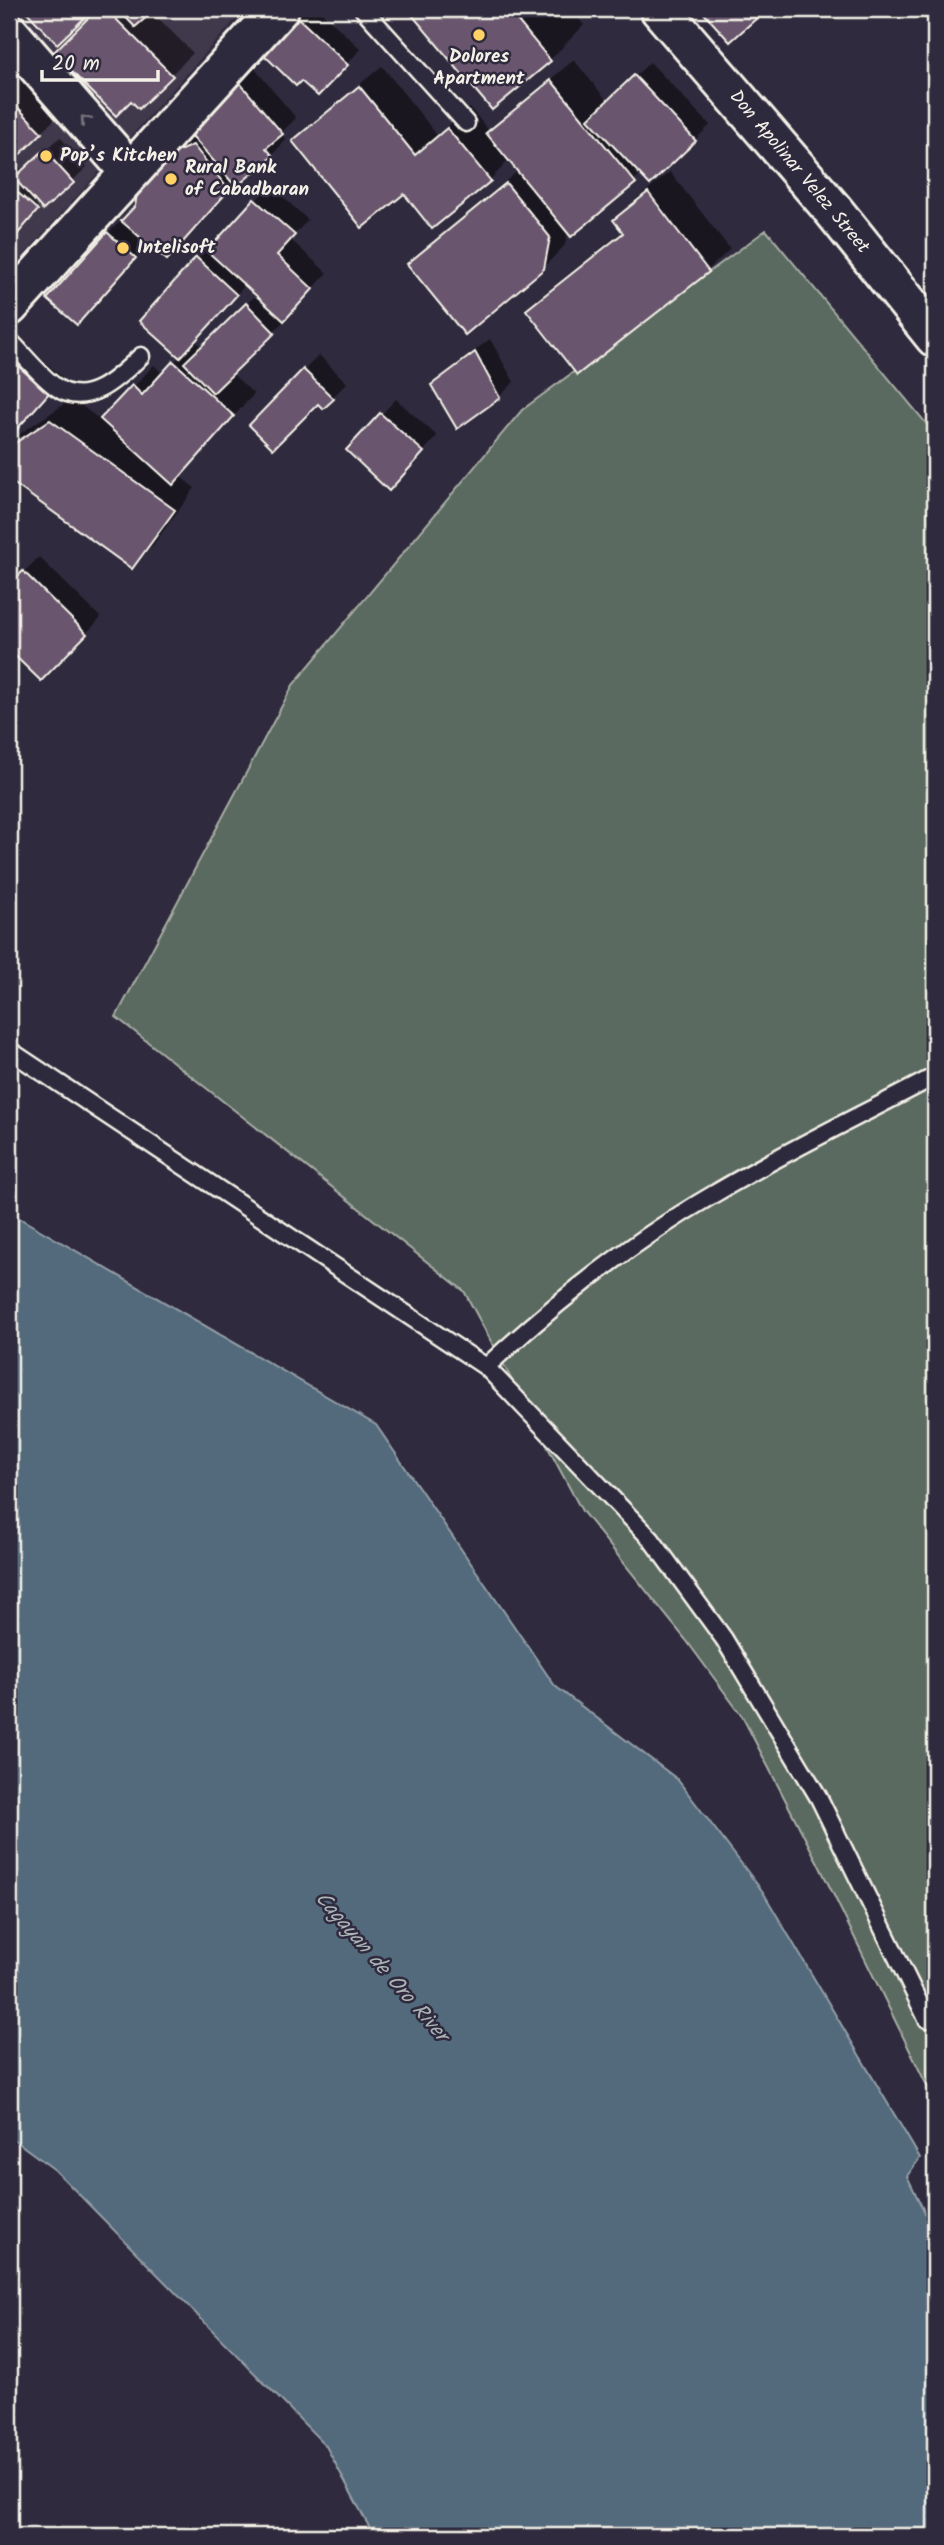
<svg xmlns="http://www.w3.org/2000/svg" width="944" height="2545" font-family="Kalam,sans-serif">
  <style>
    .built { fill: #40374c }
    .green { fill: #5a6a61; stroke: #a7aea4; stroke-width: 2 }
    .water { fill: #52697c; stroke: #939fa7; stroke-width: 2 }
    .shadow { fill: #0007; fill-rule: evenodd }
    .building { fill: #69566e; stroke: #f4f1e8; stroke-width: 2 }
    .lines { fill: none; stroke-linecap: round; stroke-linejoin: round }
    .service-casing { stroke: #f4f1e8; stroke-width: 21 }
    .tertiary-casing { stroke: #f4f1e8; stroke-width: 44 }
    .primary-casing { stroke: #f4f1e8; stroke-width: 44 }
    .service { stroke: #2f2a3d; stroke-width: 16 }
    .tertiary { stroke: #2f2a3d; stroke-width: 38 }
    .primary { stroke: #2f2a3d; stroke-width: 38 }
    .oneway { stroke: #747079 }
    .poi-dot { fill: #ffd166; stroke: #2f2a3d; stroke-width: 2.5 }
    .labels { text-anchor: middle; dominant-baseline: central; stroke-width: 5; stroke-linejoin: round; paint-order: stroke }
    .poi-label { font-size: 19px; font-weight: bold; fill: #f4f1e8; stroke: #2f2a3d; text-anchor: start }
    .street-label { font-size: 19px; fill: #f4f1e8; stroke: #2f2a3d }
    .water-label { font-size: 21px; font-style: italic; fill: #abb4b7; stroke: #2f2a3d }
  </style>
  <rect width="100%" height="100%" fill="#2f2a3d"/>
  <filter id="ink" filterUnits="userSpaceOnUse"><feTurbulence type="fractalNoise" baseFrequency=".0143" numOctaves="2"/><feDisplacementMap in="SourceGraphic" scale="14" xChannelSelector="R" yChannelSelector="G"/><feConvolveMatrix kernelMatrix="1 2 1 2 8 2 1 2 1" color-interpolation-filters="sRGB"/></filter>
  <g filter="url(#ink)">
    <path class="built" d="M 9,9 L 245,9 L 9,272 Z"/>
    <path class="green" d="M 766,230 L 935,434 L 935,2102 L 819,1865 L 742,1716 L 686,1640 L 582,1511 L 464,1291 L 116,1017 L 293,685 L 522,410 Z"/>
    <path class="water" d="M 9,1212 L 376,1425 L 555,1686 L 677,1779 L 763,1892 L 920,2158 L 907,2176 L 935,2234 L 935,2536 L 374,2536 L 326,2446 L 55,2170 L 9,2136 Z"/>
    <g class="shadow">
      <path d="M 100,9 L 153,9 L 151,11 L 193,53 L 139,107 L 131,99 L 56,53 Z"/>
      <path d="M 304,9 L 318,9 L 361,49 L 318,94 L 263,51 Z"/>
      <path d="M 410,9 L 570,9 L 584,25 L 550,60 L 492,108 Z"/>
      <path d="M 574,60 L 608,102 L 650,62 L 710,125 L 695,140 L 642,174 L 568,231 L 565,245 L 543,268 L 409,264 L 431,243 L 519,170 L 510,159 L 490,180 L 404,192 L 295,141 L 316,120 L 382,66 L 437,135 L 470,108 L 490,132 L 510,112 Z"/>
      <path d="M 250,63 L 296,118 L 281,133 L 286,140 L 272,155 L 235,183 L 182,243 L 149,243 L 91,308 L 108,233 L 137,207 L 168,155 L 195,136 Z"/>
      <path d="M 9,68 L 56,118 L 12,160 L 24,171 L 60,137 L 87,167 L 43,208 L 41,206 L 9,243 Z"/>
      <path d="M 670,172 L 730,249 L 708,270 L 577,373 L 528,310 L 550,289 L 623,231 L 615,220 L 636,199 Z"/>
      <path d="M 270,185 L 308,220 L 290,239 L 327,273 L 288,317 L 231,373 L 254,394 L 179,476 L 195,488 L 153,545 L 132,566 L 9,477 L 9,441 L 72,399 L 102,421 L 154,365 L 163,374 L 180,356 L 197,259 L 212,244 L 214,246 ZM 246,284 L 257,294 L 203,347 L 195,341 Z"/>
      <path d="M 490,339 L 514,382 L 499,397 L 433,386 L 448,371 Z"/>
      <path d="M 27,346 L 62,377 L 9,436 L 9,365 Z"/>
      <path d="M 319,355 L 347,383 L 323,407 L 318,401 L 251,425 Z"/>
      <path d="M 396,399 L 437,436 L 404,473 L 348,450 Z"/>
      <path d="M 39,557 L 101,618 L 41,679 L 9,647 L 9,587 Z"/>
    </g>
    <g class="building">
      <path d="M 24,9 L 94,9 L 57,44 Z"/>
      <path d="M 97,9 L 106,9 L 173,76 L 139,109 L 131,101 L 116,116 L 53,53 Z"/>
      <path d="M 118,9 L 156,9 L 135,27 Z"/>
      <path d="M 407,9 L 508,9 L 551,61 L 492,110 Z"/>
      <path d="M 700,9 L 767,9 L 730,42 Z"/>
      <path d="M 295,15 L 348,65 L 318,96 L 301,81 L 296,86 L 260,51 Z"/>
      <path d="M 634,75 L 696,141 L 650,185 L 588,119 Z"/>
      <path d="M 234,76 L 283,134 L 266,148 L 273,156 L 236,187 L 180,122 Z"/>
      <path d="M 551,80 L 636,183 L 571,237 L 486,133 Z"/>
      <path d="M 359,86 L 415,155 L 447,128 L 491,181 L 432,229 L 404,194 L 362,228 L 292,141 Z"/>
      <path d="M 9,98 L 42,133 L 9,165 Z"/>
      <path d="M 193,145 L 229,190 L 167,260 L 121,221 L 135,206 L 138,188 L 167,156 Z"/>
      <path d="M 44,150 L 74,183 L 43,210 L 14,178 Z"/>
      <path d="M 506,183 L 550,237 L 544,269 L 465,335 L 407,264 Z"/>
      <path d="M 9,185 L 38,210 L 9,244 Z"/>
      <path d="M 648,192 L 709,272 L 577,375 L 526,310 L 623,233 L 613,220 Z"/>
      <path d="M 254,199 L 295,235 L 277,255 L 313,289 L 284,321 L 207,251 Z"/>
      <path d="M 107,232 L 136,258 L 77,325 L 47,299 Z"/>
      <path d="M 196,257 L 237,295 L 180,358 L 139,321 Z"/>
      <path d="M 246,303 L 275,333 L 213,393 L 184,363 Z"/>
      <path d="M 475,352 L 500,398 L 457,429 L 431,385 Z"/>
      <path d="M 11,360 L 49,393 L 9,438 L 9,362 Z"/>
      <path d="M 173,361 L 234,416 L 173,485 L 100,419 L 132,385 L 142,395 Z"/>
      <path d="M 303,369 L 334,399 L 323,409 L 318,404 L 273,449 L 249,425 Z"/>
      <path d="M 380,413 L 424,452 L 389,491 L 346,450 Z"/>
      <path d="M 50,420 L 175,510 L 132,569 L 9,480 L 9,447 Z"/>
      <path d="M 23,571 L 87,634 L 41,681 L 9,650 L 9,585 Z"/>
    </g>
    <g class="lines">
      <g class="service-casing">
        <g id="service">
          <path d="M 363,9 L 466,123"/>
          <path d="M 9,340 C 24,355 39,375 56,387 C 87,410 120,376 141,356"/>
          <path d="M 9,1050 L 486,1367 L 651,1539 L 724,1639 L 819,1798 L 927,2019"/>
          <path d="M 486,1367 C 556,1302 631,1242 714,1194 C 786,1151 862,1115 935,1076"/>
        </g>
      </g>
      <g class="tertiary-casing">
        <g id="tertiary">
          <path d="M 9,33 L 130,172"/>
          <path d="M 9,306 L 279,9"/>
        </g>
      </g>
      <g class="primary-casing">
        <path id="primary" d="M 660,9 L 833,210 L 935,337"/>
      </g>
      <use href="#service" class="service"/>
      <use href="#tertiary" class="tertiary"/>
      <use href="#primary" class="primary"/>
    </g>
    <defs><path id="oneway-chevron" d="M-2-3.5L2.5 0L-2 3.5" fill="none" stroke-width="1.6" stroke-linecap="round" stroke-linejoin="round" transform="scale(1.75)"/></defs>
    <use class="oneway" href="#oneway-chevron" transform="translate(85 120) rotate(-131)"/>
  </g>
  <g class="poi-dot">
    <circle cx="479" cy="35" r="7"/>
    <circle cx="46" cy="156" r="7"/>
    <circle cx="171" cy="179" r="7"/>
    <circle cx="123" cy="248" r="7"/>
  </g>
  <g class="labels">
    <g class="poi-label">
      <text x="479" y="57" text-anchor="middle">Dolores<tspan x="479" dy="22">Apartment</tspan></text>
      <text x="60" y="156">Pop’s Kitchen</text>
      <text x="185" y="168">Rural Bank<tspan x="185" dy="22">of Cabadbaran</tspan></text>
      <text x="137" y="248">Intelisoft</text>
    </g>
    <g class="street-label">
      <text transform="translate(799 172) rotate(50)">Don Apolinar Velez Street</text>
    </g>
    <g class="water-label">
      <text transform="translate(381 1967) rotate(49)">Cagayan de Oro River</text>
    </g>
  </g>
  <rect width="944" height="2545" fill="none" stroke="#2f2a3d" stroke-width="35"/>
  <rect x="18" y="18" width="909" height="2510" fill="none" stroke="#f4f1e8" stroke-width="2.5" filter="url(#ink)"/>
  <path d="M42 70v10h116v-10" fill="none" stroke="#f4f1e8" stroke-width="3.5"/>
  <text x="52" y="70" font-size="21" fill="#f4f1e8" stroke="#2f2a3d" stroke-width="5" paint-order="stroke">20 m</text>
</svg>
